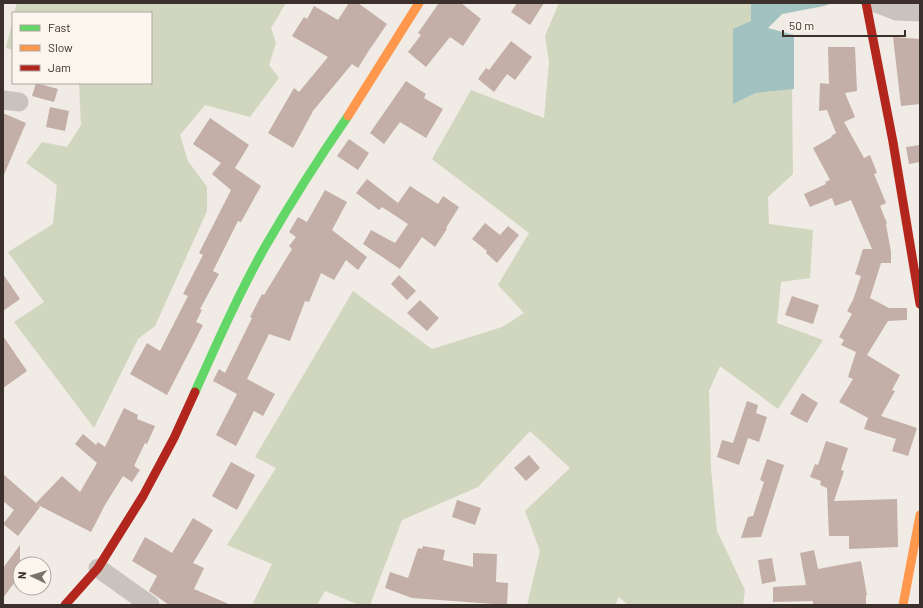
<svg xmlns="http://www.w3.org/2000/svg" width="923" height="608" font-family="Barlow,sans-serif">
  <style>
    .green { fill: #d1d6bf }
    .water { fill: #a1c2c1 }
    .building { fill: #c3afa7 }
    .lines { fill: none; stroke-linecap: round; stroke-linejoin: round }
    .street { stroke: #c9c3be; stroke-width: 19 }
    .fast { stroke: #63d668; stroke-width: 9 }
    .slow { stroke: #ff974d; stroke-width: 9 }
    .jam { stroke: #b3261e; stroke-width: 9 }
  </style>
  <rect width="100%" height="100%" fill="#f0ebe5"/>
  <g class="green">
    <path d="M 17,3 L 286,3 L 271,28 L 276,43 L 269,65 L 279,78 L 250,117 L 205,105 L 180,135 L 188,161 L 207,187 L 207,211 L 155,326 L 138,339 L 94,428 L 14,322 L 44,302 L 8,252 L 53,224 L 57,185 L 26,163 L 42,142 L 67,147 L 81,125 L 79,83 L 151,83 L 151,13 L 14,13 Z"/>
    <path d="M 559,3 L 751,3 L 751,21 L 734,103 L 756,93 L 792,89 L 793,174 L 768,197 L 769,224 L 813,230 L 810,278 L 781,282 L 777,323 L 823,340 L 778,409 L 720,366 L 709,391 L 711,469 L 717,531 L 745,590 L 743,605 L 628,605 L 619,597 L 615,605 L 527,605 L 540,551 L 525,511 L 570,468 L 530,431 L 478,487 L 402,520 L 370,605 L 359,605 L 325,591 L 317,605 L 259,605 L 253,603 L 272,564 L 227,545 L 276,468 L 255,457 L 353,291 L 432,349 L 502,327 L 524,313 L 498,285 L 529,233 L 432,159 L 471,90 L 544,118 L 549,62 L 545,36 Z"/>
    <path d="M 13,19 L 13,50 L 6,48 Z"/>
  </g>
  <path class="water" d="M 751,3 L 833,3 L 824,6 L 782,14 L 768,28 L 794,35 L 794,89 L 756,93 L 733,104 L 733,29 L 751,21 Z"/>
  <g class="building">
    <path d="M 349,3 L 358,3 L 387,24 L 368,52 L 358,68 L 352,64 L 312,112 L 312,113 L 293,148 L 268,133 L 294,88 L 299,92 L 328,57 L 292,36 L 304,17 L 307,19 L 314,6 L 338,20 Z"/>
    <path d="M 439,3 L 461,3 L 481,19 L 463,46 L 450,37 L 426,67 L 408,52 L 421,35 L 418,33 Z"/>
    <path d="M 517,3 L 544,3 L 530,25 L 511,12 Z"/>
    <path d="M 893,37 L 920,39 L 920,104 L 901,106 Z"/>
    <path d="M 511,41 L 532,57 L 515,80 L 507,74 L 494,92 L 478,79 L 486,68 L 489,70 Z"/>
    <path d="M 828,47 L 855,47 L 857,91 L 845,93 L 855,117 L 844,122 L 864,158 L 870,155 L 877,173 L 874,174 L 886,203 L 880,206 L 887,223 L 886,224 L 891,252 L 891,263 L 881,263 L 870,298 L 889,308 L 907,308 L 907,320 L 888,321 L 867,355 L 900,375 L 892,390 L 895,391 L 881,416 L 917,428 L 908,456 L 892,451 L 896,439 L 864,429 L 868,418 L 839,402 L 853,379 L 848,377 L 856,352 L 841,345 L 844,340 L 839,337 L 852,314 L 847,311 L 853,300 L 861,276 L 855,274 L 863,249 L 872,249 L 851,200 L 835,206 L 832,198 L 810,207 L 804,194 L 826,184 L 825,182 L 830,180 L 813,148 L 832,137 L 831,136 L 836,133 L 827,110 L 819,111 L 820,83 L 829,84 Z"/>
    <path d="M 406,81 L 426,94 L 424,98 L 443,109 L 426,138 L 400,122 L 384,144 L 370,133 Z"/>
    <path d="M 36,83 L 58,89 L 54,102 L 32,96 Z"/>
    <path d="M 50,107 L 69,111 L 65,131 L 46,127 Z"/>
    <path d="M 3,113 L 26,123 L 3,177 Z"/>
    <path d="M 210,118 L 249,145 L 235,168 L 261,186 L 241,222 L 238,221 L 213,271 L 219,274 L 200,309 L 202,310 L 196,322 L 203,325 L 167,395 L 130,374 L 147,343 L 160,351 L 188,296 L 183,294 L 203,255 L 199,253 L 231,190 L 212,174 L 221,163 L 193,144 Z"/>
    <path d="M 349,139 L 369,153 L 358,170 L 337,156 Z"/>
    <path d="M 920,145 L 920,162 L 909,164 L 906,147 Z"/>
    <path d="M 367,179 L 398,203 L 410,186 L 438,204 L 443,196 L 459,207 L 446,228 L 447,229 L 435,247 L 422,237 L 400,269 L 363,244 L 371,230 L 395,243 L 408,224 L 382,207 L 379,210 L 356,193 Z"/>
    <path d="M 325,190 L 347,202 L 332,230 L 367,257 L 358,270 L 346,260 L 334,280 L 321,273 L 309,302 L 305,301 L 290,341 L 269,334 L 247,379 L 275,394 L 263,416 L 254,411 L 236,446 L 216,435 L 237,394 L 213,381 L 219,369 L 225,373 L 252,318 L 250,317 L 262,294 L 264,295 L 292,249 L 289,246 L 296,237 L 289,232 L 298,217 L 307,222 Z"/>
    <path d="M 485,223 L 500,235 L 508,226 L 519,235 L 497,263 L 486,253 L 487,251 L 472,239 Z"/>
    <path d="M 3,274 L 20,299 L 3,311 Z"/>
    <path d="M 399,275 L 416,291 L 407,300 L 391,284 Z"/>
    <path d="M 792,296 L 819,305 L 813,324 L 785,315 Z"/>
    <path d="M 420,300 L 439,318 L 427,331 L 407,313 Z"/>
    <path d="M 3,336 L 27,371 L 3,388 Z"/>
    <path d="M 802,393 L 818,403 L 807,423 L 790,414 Z"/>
    <path d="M 747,401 L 758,405 L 756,413 L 767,417 L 759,442 L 748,438 L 739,465 L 717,457 L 722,440 L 733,443 Z"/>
    <path d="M 124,408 L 138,415 L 137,419 L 155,426 L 147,444 L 145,443 L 134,466 L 140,470 L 132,482 L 123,476 L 105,505 L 91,532 L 38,505 L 40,507 L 18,536 L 3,524 L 14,510 L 3,501 L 3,474 L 36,503 L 62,476 L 80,492 L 97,463 L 75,444 L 83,434 L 96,445 L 98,442 L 105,447 Z"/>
    <path d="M 826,441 L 848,448 L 841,470 L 844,471 L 834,501 L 897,499 L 898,547 L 849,549 L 849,536 L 829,536 L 827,488 L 820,485 L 821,481 L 810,477 L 815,464 L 818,465 Z"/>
    <path d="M 529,455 L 540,468 L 526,481 L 514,468 Z"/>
    <path d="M 767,459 L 784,465 L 761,537 L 741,538 L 748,517 L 753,516 L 764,482 L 760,480 Z"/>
    <path d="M 231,462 L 255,475 L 237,510 L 212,496 Z"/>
    <path d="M 457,500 L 481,508 L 475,525 L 452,517 Z"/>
    <path d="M 193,518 L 213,530 L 193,563 L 204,568 L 194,589 L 231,605 L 169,605 L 149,591 L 157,576 L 132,561 L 145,537 L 172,553 Z"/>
    <path d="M 20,545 L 20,575 L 3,598 L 3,568 Z"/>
    <path d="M 423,546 L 445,550 L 443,560 L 473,567 L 473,553 L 497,554 L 496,582 L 508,583 L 507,605 L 412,598 L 385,588 L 390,572 L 408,578 L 418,548 L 422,549 Z"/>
    <path d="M 814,550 L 818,569 L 861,561 L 867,595 L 866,595 L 866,605 L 813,605 L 813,601 L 773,602 L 773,587 L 806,585 L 800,553 Z"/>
    <path d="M 772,558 L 776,581 L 762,584 L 758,560 Z"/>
  </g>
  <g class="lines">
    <g class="street">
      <path d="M 876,3 L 896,11 L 920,12"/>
      <path d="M 3,100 L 19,102"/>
      <path d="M 98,568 L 150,605"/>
    </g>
    <path class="fast" d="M 195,392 C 217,343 239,293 265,247 C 291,202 319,158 348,116"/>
    <g class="slow">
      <path d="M 348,116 L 419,3"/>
      <path d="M 903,605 L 920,515"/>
    </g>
    <g class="jam">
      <path d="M 866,3 L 893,142 L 920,304"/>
      <path d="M 65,605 L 98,568 L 143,496 L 174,438 L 195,392"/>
    </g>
  </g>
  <rect width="923" height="608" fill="none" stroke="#3b302b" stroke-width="8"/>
  <rect x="12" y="12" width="140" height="72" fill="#fbf5ee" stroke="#aea6a0"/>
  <rect x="20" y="25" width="20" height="6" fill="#63d668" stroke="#aea6a0"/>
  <text x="48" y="32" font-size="12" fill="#3b302b">Fast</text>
  <rect x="20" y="45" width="20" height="6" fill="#ff974d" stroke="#aea6a0"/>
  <text x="48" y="52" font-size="12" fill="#3b302b">Slow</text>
  <rect x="20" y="65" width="20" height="6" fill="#b3261e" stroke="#aea6a0"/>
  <text x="48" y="72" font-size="12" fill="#3b302b">Jam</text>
  <g transform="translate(32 576) rotate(274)"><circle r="19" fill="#fbf5ee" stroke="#aea6a0"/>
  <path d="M0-3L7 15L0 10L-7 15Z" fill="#7a716c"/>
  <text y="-6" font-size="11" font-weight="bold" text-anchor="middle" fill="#3b302b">N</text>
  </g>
  <path d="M783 30v6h122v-6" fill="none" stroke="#3b302b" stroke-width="2"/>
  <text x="789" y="30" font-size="12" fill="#3b302b" stroke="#fbf5ee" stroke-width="3" paint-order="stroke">50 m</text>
</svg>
